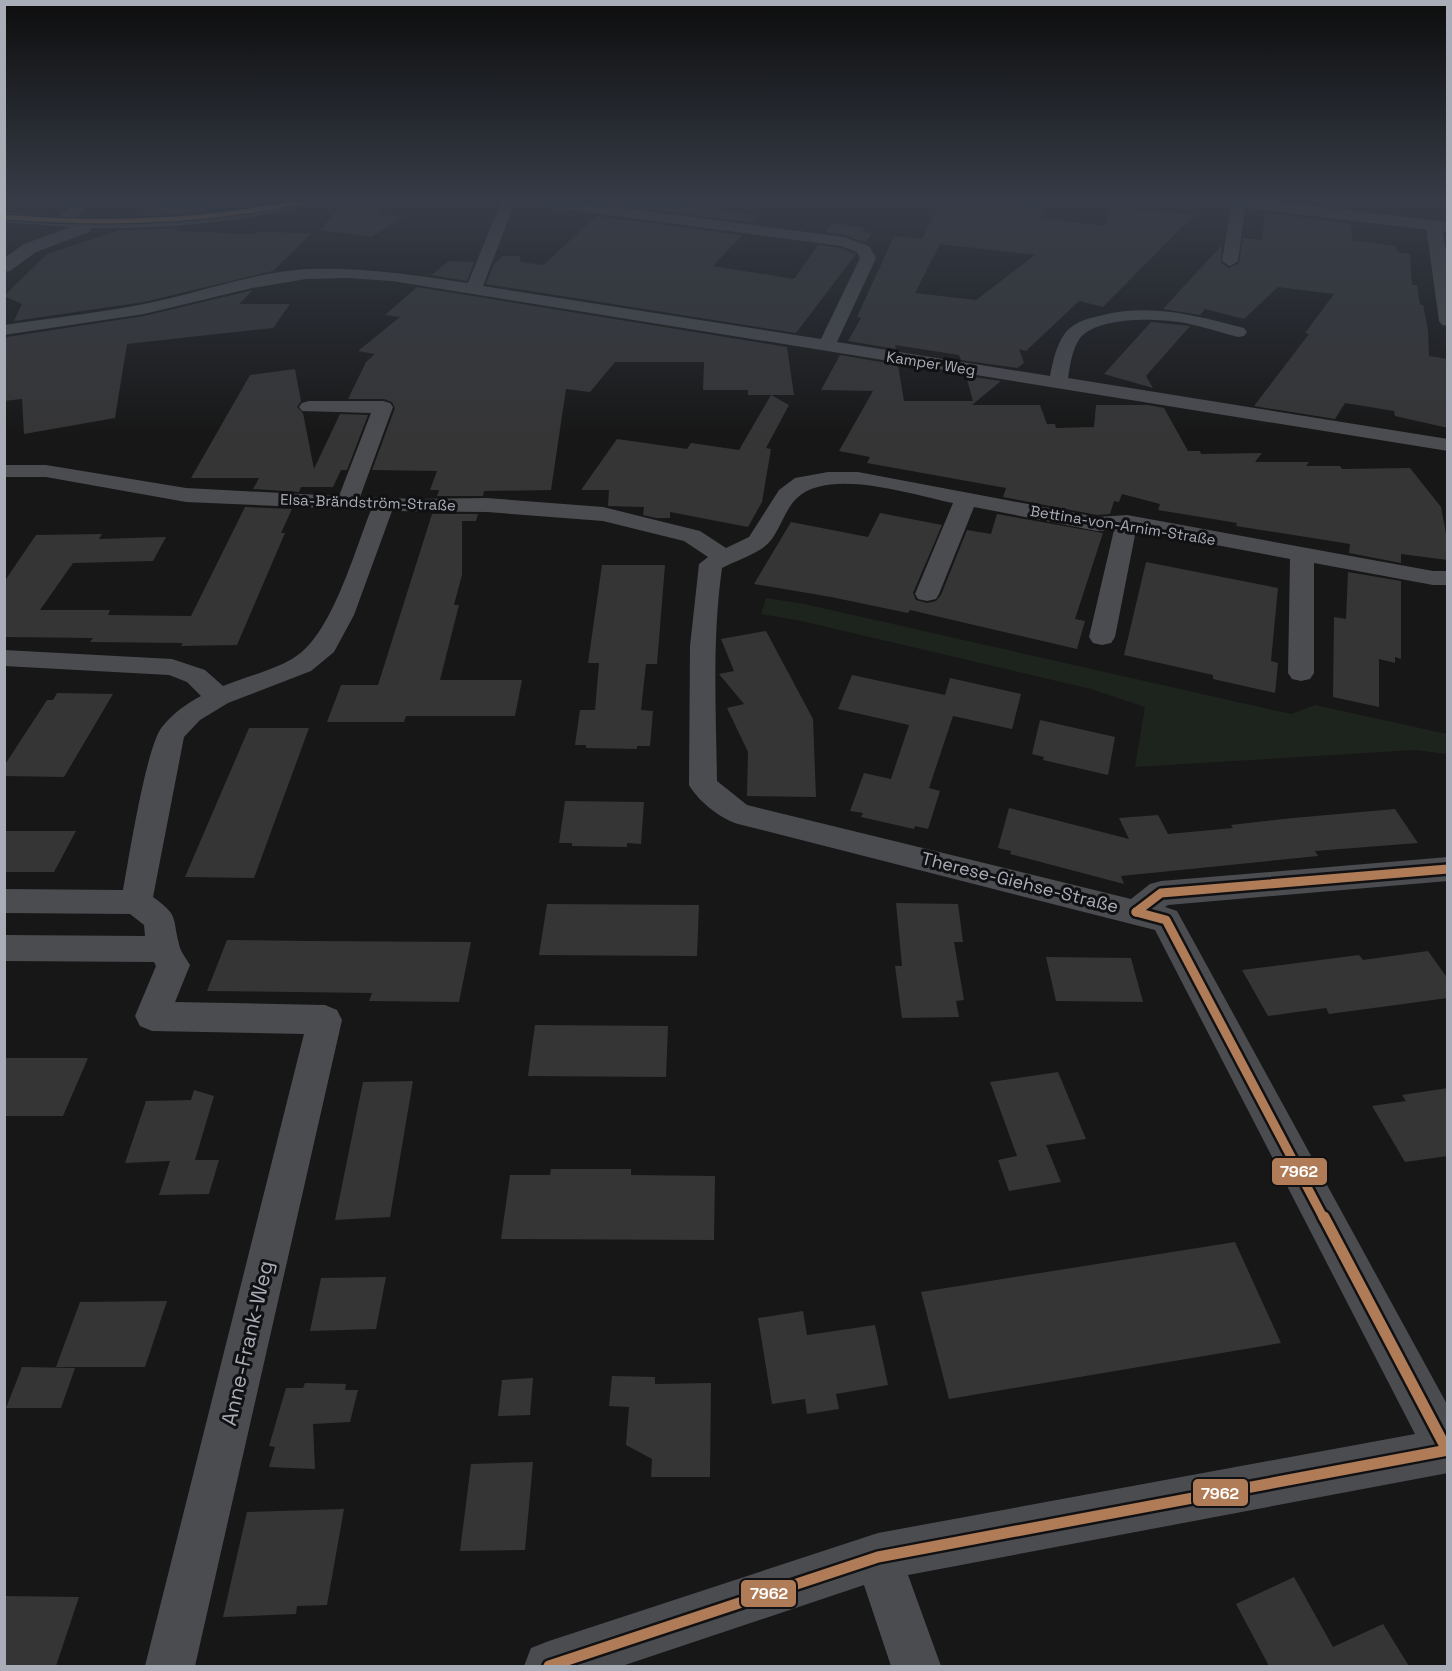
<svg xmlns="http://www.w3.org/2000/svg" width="1452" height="1671" font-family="'Space Grotesk',sans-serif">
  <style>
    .green { fill: #1d241e }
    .building { fill: #353536; fill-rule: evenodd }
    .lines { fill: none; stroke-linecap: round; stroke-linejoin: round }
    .minor { fill: #4b4c50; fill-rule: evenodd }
    .major { fill: #4d4f52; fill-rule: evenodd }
    .bus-1-far2-casing { stroke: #111113; stroke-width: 7 }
    .bus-1-far1-casing { stroke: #111113; stroke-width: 14 }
    .bus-1-casing { stroke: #111113; stroke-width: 16 }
    .bus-1-far2 { stroke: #b07c57; stroke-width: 4.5 }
    .bus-1-far1 { stroke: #b07c57; stroke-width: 9 }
    .bus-1 { stroke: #b07c57; stroke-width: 11 }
    .labels { text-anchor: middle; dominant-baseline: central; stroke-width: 6; stroke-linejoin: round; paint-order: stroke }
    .far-street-label { font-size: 15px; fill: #a8adb8; stroke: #111113 }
    .street-label { font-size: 18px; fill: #a8adb8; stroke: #111113 }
    .near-street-label { font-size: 21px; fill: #a8adb8; stroke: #111113 }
    .line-badge { stroke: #111113; stroke-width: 2 }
    .badge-label { font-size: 16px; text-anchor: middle; font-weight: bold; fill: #fff }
  </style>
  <rect width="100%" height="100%" fill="#171717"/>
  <path class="green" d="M 766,598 L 804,604 L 1291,714 L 1315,705 L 1447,734 L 1447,754 L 1415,750 L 1135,767 L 1145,707 L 1091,689 L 797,620 L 761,614 Z"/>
  <g class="building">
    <path d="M 161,202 L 215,202 L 200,213 L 140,216 Z"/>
    <path d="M 344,202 L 386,202 L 377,213 L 402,217 L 372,237 L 320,230 Z"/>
    <path d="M 612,202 L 665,202 L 759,216 L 753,223 L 610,204 Z"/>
    <path d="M 940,202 L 1047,202 L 1041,218 L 1105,226 L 1111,207 L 1194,215 L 1103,307 L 1079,301 L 1026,351 L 1019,349 L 1024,363 L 1017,368 L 961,360 L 959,355 L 895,345 L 896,349 L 848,341 L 861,318 L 857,317 L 894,236 L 922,239 ZM 940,244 L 1035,255 L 976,300 L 915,293 Z"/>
    <path d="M 1265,213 L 1342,222 L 1351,224 L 1352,240 L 1396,246 L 1397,252 L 1410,254 L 1412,285 L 1417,285 L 1420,305 L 1423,305 L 1428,330 L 1429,356 L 1448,359 L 1448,428 L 1395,416 L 1394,411 L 1345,403 L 1335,419 L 1254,406 L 1309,334 L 1305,333 L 1334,294 L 1278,287 L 1244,319 L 1205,309 L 1200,315 L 1163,309 L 1222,245 L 1221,263 L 1229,268 L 1239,263 L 1243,238 L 1262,240 Z"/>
    <path d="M 597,216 L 742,235 L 713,266 L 794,279 L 818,245 L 840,248 L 856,254 L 796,333 L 486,284 L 494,264 L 503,256 L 519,256 L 521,262 L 543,265 Z"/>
    <path d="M 833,223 L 865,228 L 862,232 L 872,233 L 865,242 L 844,235 L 826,232 Z"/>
    <path d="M 180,228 L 175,231 L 255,234 L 257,232 L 312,233 L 273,271 L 144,302 L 14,321 L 22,304 L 4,296 L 47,254 L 120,230 Z"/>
    <path d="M 449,261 L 474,262 L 467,281 L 431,275 Z"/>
    <path d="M 417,287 L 787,347 L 794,395 L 771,395 L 789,405 L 766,448 L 771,449 L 762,502 L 748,527 L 670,512 L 670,518 L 656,518 L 643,515 L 644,507 L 608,506 L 609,490 L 581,490 L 617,439 L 687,449 L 691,443 L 739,450 L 771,395 L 748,395 L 748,390 L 703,390 L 704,362 L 615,362 L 590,392 L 566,389 L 551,490 L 484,491 L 483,496 L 437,496 L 439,490 L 430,490 L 437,471 L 372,470 L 395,408 L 392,402 L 384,399 L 348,399 L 366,362 L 375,354 L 358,351 L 400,317 L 385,315 Z"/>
    <path d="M 253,290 L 239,304 L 290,304 L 273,328 L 127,344 L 115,418 L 24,434 L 22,399 L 4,401 L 4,343 L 7,337 L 144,316 Z"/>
    <path d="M 1151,322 L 1190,326 L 1146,376 L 1153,388 L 1104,374 Z"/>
    <path d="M 840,355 L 898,365 L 904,401 L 973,401 L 966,376 L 1001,381 L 972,405 L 1040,405 L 1047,424 L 1055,424 L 1056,428 L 1094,427 L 1096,405 L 1148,405 L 1164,408 L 1188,451 L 1200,451 L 1201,454 L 1262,453 L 1255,462 L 1309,462 L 1306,466 L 1340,466 L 1342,469 L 1410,468 L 1441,507 L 1448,544 L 1448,560 L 1401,554 L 1401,563 L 1349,553 L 1350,544 L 1236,526 L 1237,523 L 1158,510 L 1160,504 L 1122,494 L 1119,502 L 1114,501 L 1110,514 L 1097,515 L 1003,497 L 1006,488 L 867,463 L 870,457 L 839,451 L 873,391 L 821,390 Z"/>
    <path d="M 295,369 L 301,401 L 297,407 L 303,413 L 314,469 L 340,414 L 368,415 L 347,470 L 341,470 L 333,487 L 301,487 L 299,492 L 253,489 L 259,478 L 191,478 L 250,375 Z"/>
    <path d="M 245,507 L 292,509 L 281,533 L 285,533 L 237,645 L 181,646 L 183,643 L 90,642 L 93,638 L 4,637 L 4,582 L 36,535 L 102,534 L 99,539 L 166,537 L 153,561 L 73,563 L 40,610 L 110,610 L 108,615 L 191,616 Z"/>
    <path d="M 880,513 L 942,525 L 913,593 L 916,600 L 927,603 L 936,601 L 941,595 L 967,530 L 991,534 L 997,514 L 1103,533 L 1075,619 L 1085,621 L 1077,649 L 910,610 L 908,613 L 831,597 L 754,584 L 791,522 L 868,537 Z"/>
    <path d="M 432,514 L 478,514 L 476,521 L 462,521 L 462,575 L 454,605 L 459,605 L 440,680 L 522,680 L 515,716 L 406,716 L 404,722 L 327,722 L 341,685 L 378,685 Z"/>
    <path d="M 1146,562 L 1278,588 L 1271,661 L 1278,663 L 1275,693 L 1213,679 L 1213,675 L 1124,655 Z"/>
    <path d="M 602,565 L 665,565 L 657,664 L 646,664 L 641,710 L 653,711 L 650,746 L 637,746 L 637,749 L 586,748 L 586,745 L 575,745 L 580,710 L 595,710 L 599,663 L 588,663 Z"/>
    <path d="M 1348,572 L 1401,581 L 1401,659 L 1395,657 L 1395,663 L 1379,659 L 1379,707 L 1333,697 L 1334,617 L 1346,619 Z"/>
    <path d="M 766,631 L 813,719 L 816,797 L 747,796 L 748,752 L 727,708 L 744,704 L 719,674 L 734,671 L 721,639 Z"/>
    <path d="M 852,675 L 945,695 L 950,678 L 1021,694 L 1012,729 L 953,716 L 929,788 L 940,791 L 928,829 L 915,826 L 914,829 L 861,817 L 863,813 L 850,811 L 864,773 L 891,779 L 909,725 L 838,709 Z"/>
    <path d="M 57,693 L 113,694 L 64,777 L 4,776 L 4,766 L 47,700 L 53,700 Z"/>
    <path d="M 1040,720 L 1115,737 L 1108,775 L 1043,760 L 1044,757 L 1032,754 Z"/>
    <path d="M 249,728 L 309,728 L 254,878 L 185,877 Z"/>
    <path d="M 565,801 L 644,802 L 641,844 L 627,843 L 627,847 L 572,846 L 572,843 L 559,843 Z"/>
    <path d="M 1009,808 L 1129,839 L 1119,818 L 1158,815 L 1168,834 L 1233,828 L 1231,825 L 1293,818 L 1395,809 L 1418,843 L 1315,851 L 1318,856 L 1121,876 L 1124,884 L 1010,854 L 1011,851 L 998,848 Z"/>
    <path d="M 4,831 L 76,831 L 54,872 L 4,872 Z"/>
    <path d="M 896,903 L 958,904 L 963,942 L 954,942 L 964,1000 L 956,1001 L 959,1017 L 902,1018 L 895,966 L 902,966 Z"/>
    <path d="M 547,904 L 699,905 L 697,956 L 539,955 Z"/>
    <path d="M 227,940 L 309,941 L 471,942 L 459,1002 L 369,1001 L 372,993 L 207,991 Z"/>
    <path d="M 1428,951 L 1448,979 L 1448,998 L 1329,1014 L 1326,1008 L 1268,1016 L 1242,970 L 1359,955 L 1363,960 Z"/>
    <path d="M 1046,957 L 1131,958 L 1143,1002 L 1056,1001 Z"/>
    <path d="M 535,1025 L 668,1026 L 666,1077 L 528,1076 Z"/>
    <path d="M 4,1058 L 88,1058 L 63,1116 L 4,1116 Z"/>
    <path d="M 1058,1072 L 1086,1139 L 1046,1145 L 1061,1182 L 1009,1191 L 998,1160 L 1017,1156 L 990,1082 Z"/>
    <path d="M 413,1081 L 390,1217 L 335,1220 L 363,1082 Z"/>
    <path d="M 1448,1088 L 1448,1156 L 1405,1162 L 1372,1106 L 1406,1101 L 1402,1095 Z"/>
    <path d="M 194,1090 L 214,1096 L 195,1160 L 219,1160 L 209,1194 L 159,1195 L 170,1161 L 125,1163 L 146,1101 L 191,1100 Z"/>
    <path d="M 551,1169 L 631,1169 L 631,1175 L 715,1176 L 714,1240 L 501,1239 L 510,1175 L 550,1175 Z"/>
    <path d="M 1235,1242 L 1281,1343 L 949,1399 L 921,1292 Z"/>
    <path d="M 386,1277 L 376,1329 L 310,1331 L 321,1278 Z"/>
    <path d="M 167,1301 L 145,1367 L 56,1367 L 80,1302 Z"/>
    <path d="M 803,1311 L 807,1335 L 875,1325 L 888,1385 L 836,1394 L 839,1409 L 807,1414 L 805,1399 L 772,1404 L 758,1318 Z"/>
    <path d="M 22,1367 L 75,1368 L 61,1408 L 6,1408 Z"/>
    <path d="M 612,1376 L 655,1377 L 655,1384 L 711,1383 L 710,1477 L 651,1477 L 652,1459 L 626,1445 L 629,1407 L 609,1406 Z"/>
    <path d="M 533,1378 L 530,1415 L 498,1416 L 502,1380 Z"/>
    <path d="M 305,1383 L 346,1384 L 345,1390 L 358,1390 L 350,1422 L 313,1424 L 315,1469 L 269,1467 L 275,1447 L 269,1446 L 286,1388 L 303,1388 Z"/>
    <path d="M 533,1462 L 525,1550 L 460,1551 L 471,1464 Z"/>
    <path d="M 344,1509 L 327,1605 L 297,1606 L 296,1614 L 223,1617 L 247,1512 Z"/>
    <path d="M 1294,1577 L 1333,1647 L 1383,1624 L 1409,1666 L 1269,1666 L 1236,1604 Z"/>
    <path d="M 4,1596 L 79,1597 L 56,1666 L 4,1666 Z"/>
  </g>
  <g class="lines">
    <g class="minor">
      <path d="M 77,202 L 93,202 L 68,224 L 58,224 L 55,221 L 58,218 Z"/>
      <path d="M 501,202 L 515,202 L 483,286 L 821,339 L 860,258 L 857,252 L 841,246 L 541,206 L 534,202 L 576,202 L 844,237 L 869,246 L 876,258 L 837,342 L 1050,376 C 1053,361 1056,345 1066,332 C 1075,321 1090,318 1103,315 C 1152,303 1197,316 1244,328 L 1247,332 L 1244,336 L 1238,337 C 1218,332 1199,325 1179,322 C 1154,318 1097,317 1080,338 C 1072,349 1070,366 1068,378 L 1448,439 L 1448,451 L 392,281 L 347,278 L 306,279 L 252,288 L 144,314 L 4,335 L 4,325 C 51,318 98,313 144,304 C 199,293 253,272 309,269 C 363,267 415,275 468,283 Z"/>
      <path d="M 1232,202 L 1246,202 L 1238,261 L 1230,266 L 1222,261 Z"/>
      <path d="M 1434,221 L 1442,226 L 1448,263 L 1448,326 L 1442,325 L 1439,321 L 1426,226 Z"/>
      <path d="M 309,401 L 383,401 L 390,403 L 393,407 L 360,497 L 418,499 L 487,498 L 603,507 L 700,531 L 726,548 L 749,537 L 779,490 L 795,478 L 828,472 L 858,472 L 1097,517 L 1127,515 L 1433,571 L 1448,571 L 1448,585 L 1433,585 L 1314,563 L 1314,673 L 1310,679 L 1301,681 L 1292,679 L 1288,673 L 1290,559 L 1136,530 L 1115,637 L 1111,643 L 1102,645 L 1093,643 L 1089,637 L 1114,530 L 1097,531 L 974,507 L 939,594 L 936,599 L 927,601 L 918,599 L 915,594 L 953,503 C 913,495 830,467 797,498 C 783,511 779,536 764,547 C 752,556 735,561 722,568 C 712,639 716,710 717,781 L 747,805 L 1131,899 L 1150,884 L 1161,881 L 1448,857 L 1448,881 L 1168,905 L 1165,907 L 1177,911 L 1448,1406 L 1448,1473 L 908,1575 L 941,1666 L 891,1666 L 864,1585 L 622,1666 L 524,1666 L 531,1648 L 549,1641 L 878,1533 L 1415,1434 L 1155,930 L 738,824 C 721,819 698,801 689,785 L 690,646 L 699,564 L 708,557 L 684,541 L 603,521 L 487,512 L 392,511 L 354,615 L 334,652 L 311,671 L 228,703 L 200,720 L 184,737 L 153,897 C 179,916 172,916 179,944 C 180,951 186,958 190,965 L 175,1002 L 325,1005 L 337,1010 L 342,1020 L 195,1666 L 145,1666 L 304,1034 L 152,1031 L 140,1026 L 135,1016 L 156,966 L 154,962 L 4,961 L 4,935 L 145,936 L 144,925 L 130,914 L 4,913 L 4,889 L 123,890 C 129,858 146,747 162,727 C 173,713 186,704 201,696 L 187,682 L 169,675 L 4,666 L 4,650 L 172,659 L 205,670 L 223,686 C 245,677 271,671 292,659 C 331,638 354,552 371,510 L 186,502 L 46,477 L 4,477 L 4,465 L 46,465 L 186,488 L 339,496 L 371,413 L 302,411 L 299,407 L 302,403 Z"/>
    </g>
    <g class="major">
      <path d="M 280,202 L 309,202 L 307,205 C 236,223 165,229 91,228 L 89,232 L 36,252 L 10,271 L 4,272 L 4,258 L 24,244 L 70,227 L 4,222 L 4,212 C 95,221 191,224 280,202 Z"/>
      <path d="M 1228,202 L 1279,202 L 1448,222 L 1448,232 L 1236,207 Z"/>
    </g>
    <g class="bus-1-far2-casing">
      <path id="bus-1-far2" d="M 4,217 C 104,225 201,223 300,202"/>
    </g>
    <g class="bus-1-far1-casing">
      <g id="bus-1-far1">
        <path d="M 1136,912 L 1166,920 L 1324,1219"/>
        <path d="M 1136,912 L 1161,893 L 1448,869"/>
      </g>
    </g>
    <g class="bus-1-casing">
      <g id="bus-1">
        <path d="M 1324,1217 L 1447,1450"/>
        <path d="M 549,1666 L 878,1557 L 1448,1450"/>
      </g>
    </g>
    <use href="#bus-1-far2" class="bus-1-far2"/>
    <use href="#bus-1-far1" class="bus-1-far1"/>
    <use href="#bus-1" class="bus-1"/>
  </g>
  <linearGradient id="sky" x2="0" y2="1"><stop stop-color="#0d0d0d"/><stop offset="0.46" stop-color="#363c47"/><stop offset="1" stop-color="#363c47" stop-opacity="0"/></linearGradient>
  <rect width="1452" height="436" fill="url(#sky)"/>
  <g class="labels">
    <g class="far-street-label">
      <text transform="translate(931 363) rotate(9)">Kamper Weg</text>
      <text transform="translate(368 502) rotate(2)">Elsa-Brändström-Straße</text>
      <text transform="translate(1123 525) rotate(9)">Bettina-von-Arnim-Straße</text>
    </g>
    <g class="street-label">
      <text transform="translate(1020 882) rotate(14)">Therese-Giehse-Straße</text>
    </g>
    <g class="near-street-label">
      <text transform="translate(247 1343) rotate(-77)">Anne-Frank-Weg</text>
    </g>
  </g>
  <g class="line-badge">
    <rect x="1271" y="1157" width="57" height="29" rx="6" fill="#b07c57"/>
    <rect x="1192" y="1478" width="57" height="29" rx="6" fill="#b07c57"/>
    <rect x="740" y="1579" width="57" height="29" rx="6" fill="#b07c57"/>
  </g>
  <g class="badge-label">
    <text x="1299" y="1177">7962</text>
    <text x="1220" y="1499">7962</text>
    <text x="769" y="1599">7962</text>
  </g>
  <rect width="1452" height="1671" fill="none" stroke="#a8adb8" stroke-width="12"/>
</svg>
